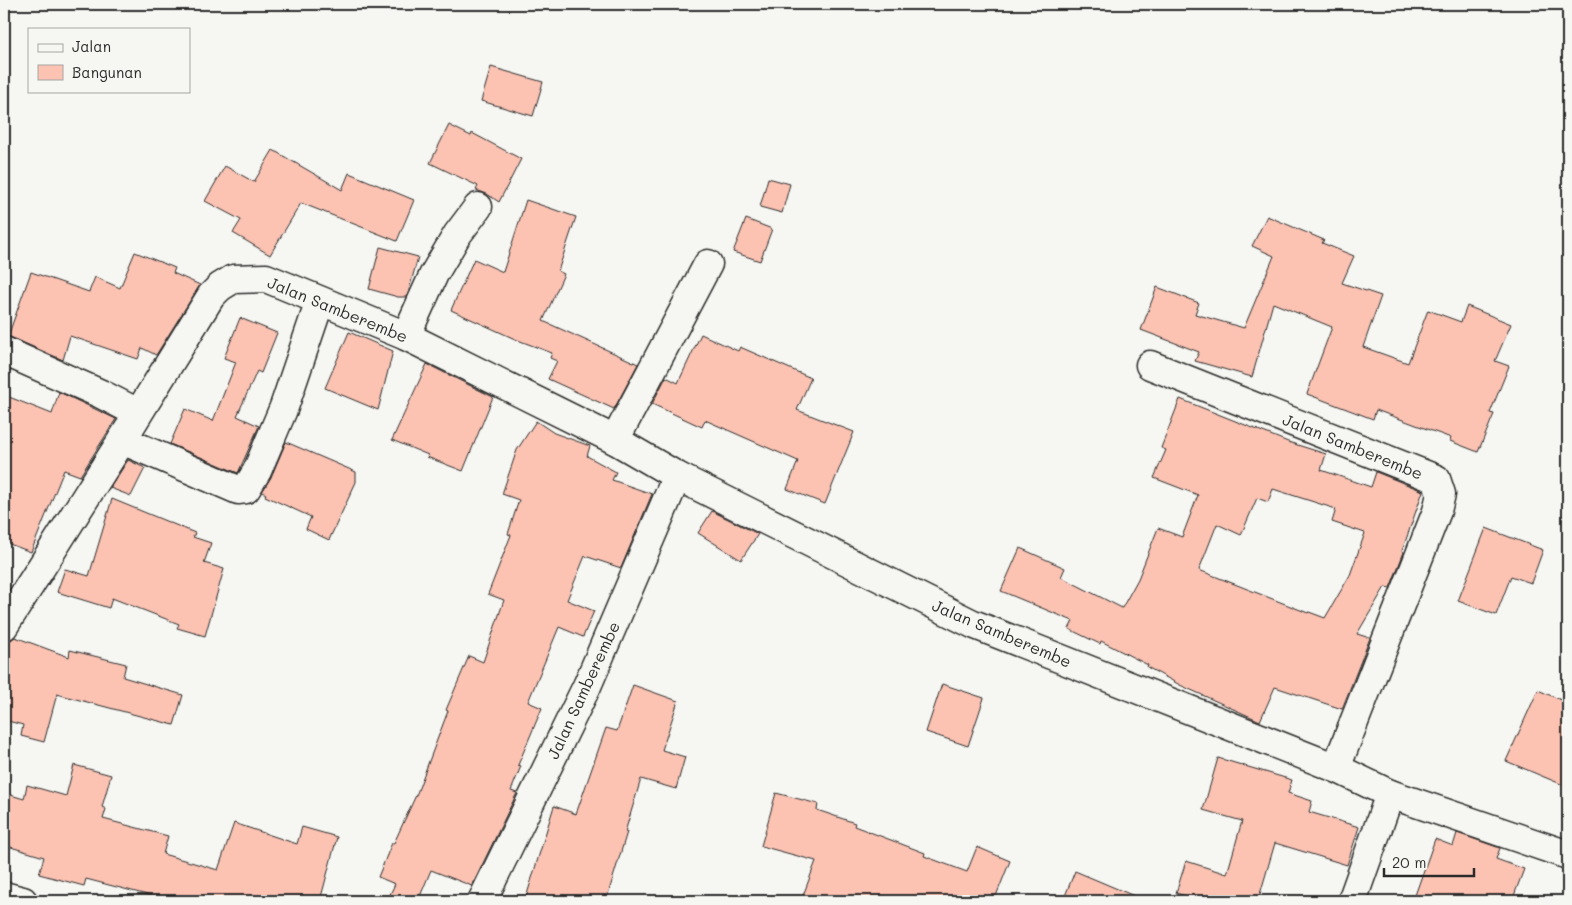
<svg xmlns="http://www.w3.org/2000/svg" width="1572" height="905" font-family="Mali,sans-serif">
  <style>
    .building { fill: #fcc3b3; stroke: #2b2b2b; fill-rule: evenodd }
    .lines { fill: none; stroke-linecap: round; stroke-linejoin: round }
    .street-casing { stroke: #2b2b2b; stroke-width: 31 }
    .street { stroke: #f6f6f2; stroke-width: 28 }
    .labels { text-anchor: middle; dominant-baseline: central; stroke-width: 4.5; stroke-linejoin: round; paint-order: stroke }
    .street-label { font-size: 16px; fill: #2b2b2b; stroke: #f6f6f2 }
  </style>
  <rect width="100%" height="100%" fill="#f6f6f2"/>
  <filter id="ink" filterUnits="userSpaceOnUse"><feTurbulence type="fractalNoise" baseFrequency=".02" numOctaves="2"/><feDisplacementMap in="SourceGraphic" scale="10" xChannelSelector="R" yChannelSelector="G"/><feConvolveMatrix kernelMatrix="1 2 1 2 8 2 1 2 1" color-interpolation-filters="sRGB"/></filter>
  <g filter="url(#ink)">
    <g class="building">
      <path d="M 491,67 L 543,82 L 533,116 L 481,101 Z"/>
      <path d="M 449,125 L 471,136 L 472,133 L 521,159 L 499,202 L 487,194 L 476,190 L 478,186 L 430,163 Z"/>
      <path d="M 273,150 L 342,190 L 349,173 L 414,200 L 397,241 L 301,203 L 270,255 L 233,233 L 241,220 L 205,201 L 225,166 L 254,182 Z"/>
      <path d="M 768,178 L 790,184 L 782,213 L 760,207 Z"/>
      <path d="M 526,200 L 576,217 L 558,271 L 564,274 L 543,321 L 638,364 L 614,409 L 548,379 L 557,361 L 550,358 L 552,353 L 515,339 L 451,310 L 474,259 L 503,272 Z"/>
      <path d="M 1267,216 L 1324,240 L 1322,243 L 1354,256 L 1342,283 L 1381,296 L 1363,347 L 1408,363 L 1428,310 L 1461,322 L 1467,306 L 1511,324 L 1495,361 L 1509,366 L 1490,413 L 1494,414 L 1478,452 L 1450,441 L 1451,438 L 1376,410 L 1373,419 L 1307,394 L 1332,327 L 1273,303 L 1252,377 L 1195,361 L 1199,352 L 1141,330 L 1157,287 L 1199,303 L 1195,314 L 1244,328 L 1274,256 L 1252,246 Z"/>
      <path d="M 746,219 L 772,229 L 760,261 L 733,252 Z"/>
      <path d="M 380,247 L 418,257 L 407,297 L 398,297 L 369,289 Z"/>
      <path d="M 135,252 L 175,268 L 173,273 L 200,285 L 156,355 L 142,348 L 138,359 L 70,336 L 63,360 L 8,336 L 31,272 L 89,292 L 95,277 L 120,288 Z"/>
      <path d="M 240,318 L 277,333 L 261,373 L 257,371 L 237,416 L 259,426 L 238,473 L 170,444 L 185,409 L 213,421 L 236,362 L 224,358 Z"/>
      <path d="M 349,332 L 393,351 L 378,410 L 325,388 Z"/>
      <path d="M 701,334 L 738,351 L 740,347 L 811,378 L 797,410 L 854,432 L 825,504 L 787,489 L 798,461 L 705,420 L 702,427 L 652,404 L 666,377 L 678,383 Z"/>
      <path d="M 427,364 L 493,397 L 463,471 L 427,457 L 428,455 L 392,440 Z"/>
      <path d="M 59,392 L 116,419 L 80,476 L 64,470 L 31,552 L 4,542 L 4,395 L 52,414 Z"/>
      <path d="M 1180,399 L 1288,442 L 1326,454 L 1321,470 L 1371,487 L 1376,472 L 1423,491 L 1402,551 L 1404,552 L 1390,588 L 1385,587 L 1357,634 L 1370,638 L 1342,709 L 1275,687 L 1260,721 L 1180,685 L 1147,667 L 1148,665 L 1101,641 L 1100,644 L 1069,629 L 1073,621 L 1001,591 L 1020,548 L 1065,568 L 1061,577 L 1122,608 L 1138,579 L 1158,528 L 1182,537 L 1198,495 L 1154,478 L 1166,450 L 1161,448 ZM 1273,489 L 1336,509 L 1332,522 L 1365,533 L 1350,575 L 1325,618 L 1309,612 L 1308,613 L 1199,570 L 1217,524 L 1241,535 L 1257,498 L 1268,502 Z"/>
      <path d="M 536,421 L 554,433 L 590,446 L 587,456 L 616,472 L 612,480 L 652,494 L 621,568 L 585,556 L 567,600 L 594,611 L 583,637 L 559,627 L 528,702 L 542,708 L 518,765 L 521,766 L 511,791 L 517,793 L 472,886 L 431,870 L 418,901 L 387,901 L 395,884 L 378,877 L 392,843 L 394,843 L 417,793 L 448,711 L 446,710 L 469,656 L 483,662 L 504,600 L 488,594 L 511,535 L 508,534 L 519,500 L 502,494 L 517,450 Z"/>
      <path d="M 286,442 L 356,472 L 356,482 L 329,540 L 306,529 L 311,517 L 265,496 L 266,494 L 262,492 L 271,477 Z"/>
      <path d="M 128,460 L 145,468 L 131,496 L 110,488 Z"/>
      <path d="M 112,499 L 195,533 L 193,537 L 211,543 L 204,563 L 224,569 L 205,636 L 177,628 L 179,624 L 112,598 L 109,608 L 57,592 L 65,569 L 89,576 Z"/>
      <path d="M 712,511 L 758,534 L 741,560 L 698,533 Z"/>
      <path d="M 1486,528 L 1543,550 L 1531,583 L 1511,576 L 1496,615 L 1458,601 Z"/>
      <path d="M 15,637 L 69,657 L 70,650 L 126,664 L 123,677 L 183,695 L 174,725 L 57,694 L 44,742 L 21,736 L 23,725 L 4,720 L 4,642 L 11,640 Z"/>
      <path d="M 942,684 L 984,698 L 968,746 L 926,732 Z"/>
      <path d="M 633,685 L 678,701 L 662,750 L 685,757 L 676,789 L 641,779 L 625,832 L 627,832 L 606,901 L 525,901 L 554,806 L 576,814 L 606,728 L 617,731 Z"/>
      <path d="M 1538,690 L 1568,703 L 1568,787 L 1506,761 Z"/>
      <path d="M 1218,758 L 1292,780 L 1288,793 L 1312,801 L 1309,812 L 1359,827 L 1347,865 L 1275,843 L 1258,901 L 1202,901 L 1176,893 L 1186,861 L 1227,874 L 1242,821 L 1203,810 Z"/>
      <path d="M 74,765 L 111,775 L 102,807 L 106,809 L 103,819 L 168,836 L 163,854 L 218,870 L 234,823 L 297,844 L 302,827 L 337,837 L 320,901 L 158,901 L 159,898 L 86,879 L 84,886 L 39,874 L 44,857 L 4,845 L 4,793 L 24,799 L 27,785 L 66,796 Z"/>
      <path d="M 776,793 L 818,804 L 817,810 L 855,823 L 854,826 L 925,853 L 924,856 L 967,872 L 977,847 L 1010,861 L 994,901 L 801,901 L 816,861 L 761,846 Z"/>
      <path d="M 1457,833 L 1500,848 L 1496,859 L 1524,869 L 1512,901 L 1413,901 L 1435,839 L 1453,846 Z"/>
      <path d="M 1075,871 L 1146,901 L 1063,901 Z"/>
    </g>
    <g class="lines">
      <g class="street-casing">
        <g id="street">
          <path d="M 406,336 L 434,274 L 457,235 L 478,207"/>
          <path d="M 4,351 L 101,394 L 138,413"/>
          <path d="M 1150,365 L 1436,479 L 1441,494 L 1437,511 L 1336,768"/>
          <path d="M 122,440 L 238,490 L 246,489 L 257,471 L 284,407 L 320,301"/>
          <path d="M 615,440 L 708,264"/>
          <path d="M 4,626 L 122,440 L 211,296 L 220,287 L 233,279 L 266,278 L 406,336 L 615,440 L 677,476 L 973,624 L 1336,768 L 1390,794 L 1352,901"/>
          <path d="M 1390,794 L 1568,855"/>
          <path d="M 4,896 L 23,901"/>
          <path d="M 482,901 L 587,686 L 677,476"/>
        </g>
      </g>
      <use href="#street" class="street"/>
    </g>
  </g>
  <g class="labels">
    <g class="street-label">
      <text transform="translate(338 309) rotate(22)">Jalan Samberembe</text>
      <text transform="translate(1353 446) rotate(22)">Jalan Samberembe</text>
      <text transform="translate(1002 633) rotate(23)">Jalan Samberembe</text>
      <text transform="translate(583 690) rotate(-65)">Jalan Samberembe</text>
    </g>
  </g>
  <rect width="1572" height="905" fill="none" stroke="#f6f6f2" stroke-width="20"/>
  <rect x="10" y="10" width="1552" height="885" fill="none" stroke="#2b2b2b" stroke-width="2" filter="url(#ink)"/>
  <rect x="28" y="28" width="162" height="65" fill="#f6f6f2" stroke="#a5a5a2"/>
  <rect x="38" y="44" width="25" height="8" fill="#f6f6f2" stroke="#a5a5a2"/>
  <text x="72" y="52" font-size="15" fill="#2b2b2b">Jalan</text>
  <rect x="38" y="65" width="25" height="15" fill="#fcc3b3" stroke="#a5a5a2"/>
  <text x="72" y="78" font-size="15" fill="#2b2b2b">Bangunan</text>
  <path d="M1384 868v8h90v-8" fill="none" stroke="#2b2b2b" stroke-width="2.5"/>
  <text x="1392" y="868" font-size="15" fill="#2b2b2b" stroke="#f6f6f2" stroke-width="4" paint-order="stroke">20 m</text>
</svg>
